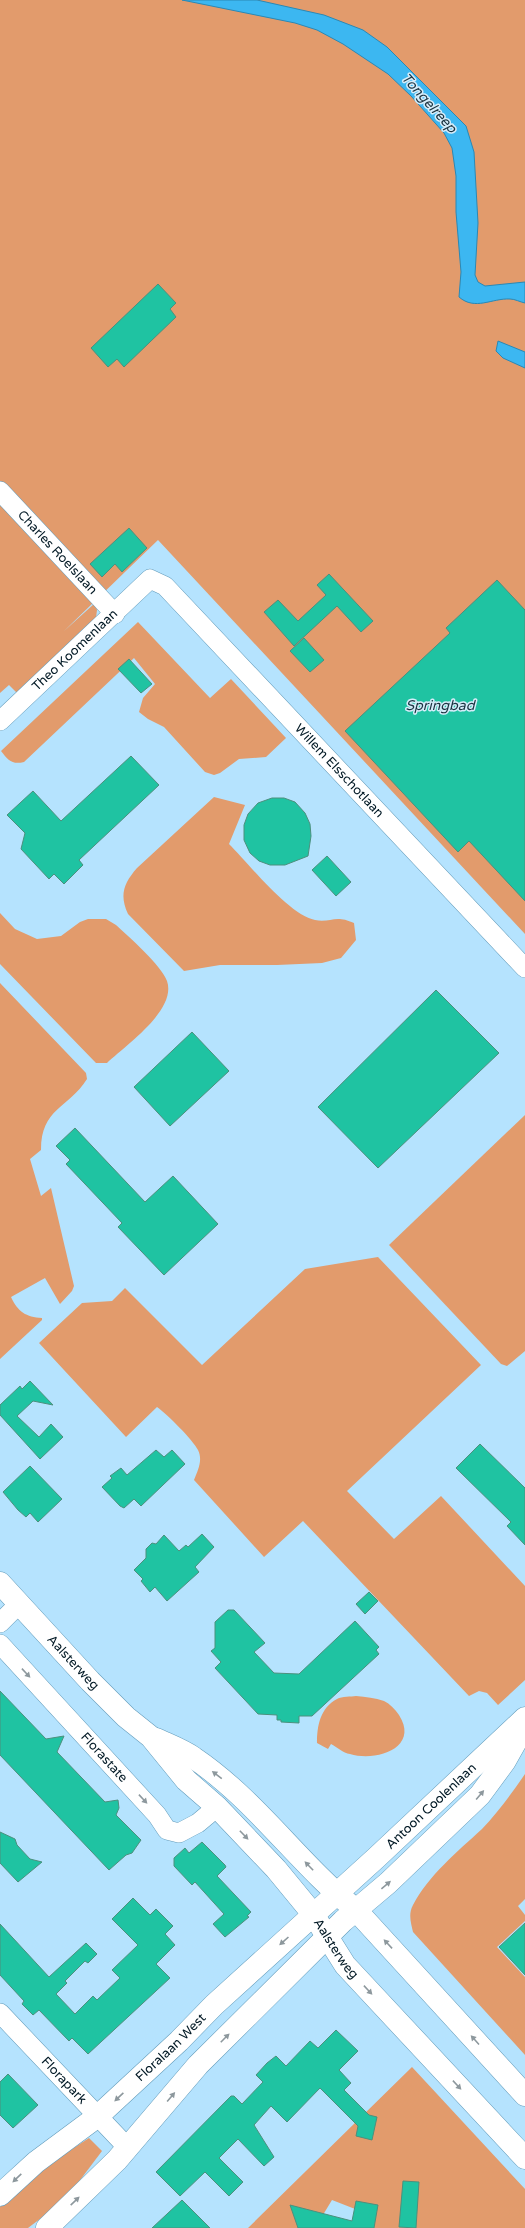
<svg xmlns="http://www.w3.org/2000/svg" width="525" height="2228" font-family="'Varela Round',sans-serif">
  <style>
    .green { fill: #e29b6c }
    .water { fill: #3cb7f1; stroke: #2b88b4 }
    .building { fill: #1fc3a2; stroke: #4c907d }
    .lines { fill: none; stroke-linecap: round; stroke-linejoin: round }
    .minor-casing { stroke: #639cbb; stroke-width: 20 }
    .secondary-casing { stroke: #639cbb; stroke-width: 23 }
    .minor { stroke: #fff; stroke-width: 19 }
    .secondary { stroke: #fff; stroke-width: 22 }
    .oneway { fill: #8d989d }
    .labels { text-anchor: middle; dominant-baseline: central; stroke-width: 3; stroke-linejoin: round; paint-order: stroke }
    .street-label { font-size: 13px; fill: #021925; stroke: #d6edfa }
    .water-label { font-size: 14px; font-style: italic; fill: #1a3340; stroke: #d6edfa }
  </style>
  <rect width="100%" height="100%" fill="#b5e3fe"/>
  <g class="green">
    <path d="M 0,0 L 525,0 L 525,934 L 158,540 L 63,632 L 95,603 L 97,610 L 96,618 L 17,693 L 9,685 L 0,693 Z"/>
    <path d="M 138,622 L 210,698 L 231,679 L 286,738 L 266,757 L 239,759 L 220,773 L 214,775 L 205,772 L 164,727 L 148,719 L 139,712 L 143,698 L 155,684 L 134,658 L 24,762 C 12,765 8,760 1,751 Z"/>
    <path d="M 214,797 L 245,805 L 229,844 C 249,864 289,915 315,920 C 331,923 335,914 354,923 L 356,940 L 341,958 L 322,963 L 277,965 L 220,965 L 184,971 L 128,914 C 119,895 124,883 137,868 Z"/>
    <path d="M 0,913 L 15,929 L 37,939 L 61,936 L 80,922 L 88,919 L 106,919 L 116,925 C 128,936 162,966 167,981 C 177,1010 126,1045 107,1063 L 96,1063 L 0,964 Z"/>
    <path d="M 0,983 L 86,1073 L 87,1079 C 68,1109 41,1108 41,1150 L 30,1159 L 41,1196 L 51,1188 L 74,1286 L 72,1291 L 60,1304 L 45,1278 L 11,1297 C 18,1312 26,1317 42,1318 L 42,1320 L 0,1359 Z"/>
    <path d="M 525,1115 L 525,1351 L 507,1366 L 501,1364 L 389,1245 Z"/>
    <path d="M 378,1257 L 481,1365 L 347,1491 L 394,1539 L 441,1496 L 525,1586 L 525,1680 L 498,1705 L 487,1693 L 479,1691 L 469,1696 L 303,1521 L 264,1557 L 194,1480 C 198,1470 203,1460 198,1450 C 193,1440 167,1414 157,1407 L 126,1437 L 39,1343 L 82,1303 L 112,1301 L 125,1288 L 202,1365 L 305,1269 Z"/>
    <path d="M 356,1696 C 366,1697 375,1698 384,1701 C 390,1704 395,1709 399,1715 C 420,1748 376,1762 350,1754 C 343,1753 337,1747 331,1744 L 328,1749 L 317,1743 C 317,1726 320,1708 337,1699 C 342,1696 351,1697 356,1696 Z"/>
    <path d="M 525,1774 L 525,1899 L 518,1906 L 525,1915 L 525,1921 L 497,1947 L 525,1977 L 525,2055 L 413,1932 C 411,1923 408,1914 413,1905 C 429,1875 457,1852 482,1829 C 498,1812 512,1793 525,1774 Z"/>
    <path d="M 412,2067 L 525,2189 L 525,2228 L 370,2228 L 373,2216 L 332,2200 L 315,2228 L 248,2228 Z"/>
    <path d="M 89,2138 L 102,2151 L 65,2200 L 28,2228 L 0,2228 L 0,2207 L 28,2178 Z"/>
  </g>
  <g class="water">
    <path d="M 182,0 L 257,0 L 324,15 L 363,30 L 387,47 L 466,126 L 474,152 L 478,223 L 475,275 L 478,282 L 485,286 L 525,282 L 525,303 C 520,302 515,299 510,299 C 492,298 475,311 459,297 L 461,272 L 456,212 L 456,176 L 452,148 L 444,133 L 411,96 L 388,74 L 343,44 L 317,30 L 295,23 Z"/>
    <path d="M 498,341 L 525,352 L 525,368 L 503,358 L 496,351 Z"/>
  </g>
  <g class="building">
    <path d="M 158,284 L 176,303 L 170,309 L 176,317 L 124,367 L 117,359 L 108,367 L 91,348 Z"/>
    <path d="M 129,528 L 147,548 L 122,572 L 115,564 L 102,577 L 90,564 Z"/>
    <path d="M 329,574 L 373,621 L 361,632 L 337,606 L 294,646 L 264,612 L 278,600 L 298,621 L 326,595 L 317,585 Z"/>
    <path d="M 497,580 L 525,610 L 525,901 L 469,841 L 458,852 L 345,731 L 450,633 L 446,628 Z"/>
    <path d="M 304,638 L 324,660 L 310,672 L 290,651 Z"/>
    <path d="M 129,659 L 152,684 L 141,693 L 118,669 Z"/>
    <path d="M 131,756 L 159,785 L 79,860 L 83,865 L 64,884 L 54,874 L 49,879 L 21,849 L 25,833 L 7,815 L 33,791 L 61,821 Z"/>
    <path d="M 272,798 L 284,798 L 295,802 L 305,813 L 310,824 L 311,836 L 308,856 L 285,865 L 270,865 L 259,861 L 250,853 L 244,840 L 244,825 L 248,814 L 258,803 Z"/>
    <path d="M 327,856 L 351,882 L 336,896 L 312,870 Z"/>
    <path d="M 436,990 L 499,1053 L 378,1168 L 318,1107 Z"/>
    <path d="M 192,1032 L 229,1071 L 170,1126 L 134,1087 Z"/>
    <path d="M 75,1128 L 145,1202 L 173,1176 L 218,1224 L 164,1275 L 118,1227 L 122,1223 L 66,1164 L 70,1160 L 56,1146 Z"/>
    <path d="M 30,1381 L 53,1405 L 33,1401 L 17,1416 L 39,1437 L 51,1424 L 63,1437 L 40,1459 L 0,1415 L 0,1405 L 20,1386 L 22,1389 Z"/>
    <path d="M 480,1444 L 525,1488 L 525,1545 L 507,1526 L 511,1522 L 456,1468 Z"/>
    <path d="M 156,1450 L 164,1457 L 172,1450 L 185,1464 L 141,1506 L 134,1499 L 124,1508 L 120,1506 L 102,1487 L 112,1478 L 110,1476 L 121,1468 L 127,1475 Z"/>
    <path d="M 30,1466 L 62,1499 L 38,1522 L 30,1513 L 26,1517 L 18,1510 L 3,1492 Z"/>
    <path d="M 202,1534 L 214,1547 L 195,1567 L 199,1572 L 167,1601 L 155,1587 L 150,1592 L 141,1581 L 143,1579 L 134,1570 L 146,1558 L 146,1549 L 152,1543 L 156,1544 L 164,1535 L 179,1551 L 186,1545 L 188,1547 Z"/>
    <path d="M 369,1592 L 378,1601 L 365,1614 L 356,1604 Z"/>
    <path d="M 228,1610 L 234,1610 L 265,1643 L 254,1652 L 274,1673 L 299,1674 L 355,1621 L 379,1647 L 376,1650 L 379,1654 L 312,1716 L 299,1716 L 299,1723 L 281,1722 L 281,1720 L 277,1720 L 277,1715 L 258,1714 L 215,1668 L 221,1662 L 211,1651 L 215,1648 L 215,1622 Z"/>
    <path d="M 0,1691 L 46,1739 L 64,1736 L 57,1752 L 105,1802 L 118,1800 L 119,1808 L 116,1815 L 141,1840 L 132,1853 L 126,1855 L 109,1870 L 0,1755 Z"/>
    <path d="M 0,1832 L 15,1839 L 17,1845 L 30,1859 L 42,1862 L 18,1882 L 0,1863 Z"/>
    <path d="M 202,1842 L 225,1865 L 226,1867 L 217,1876 L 251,1912 L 247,1916 L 249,1917 L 225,1937 L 213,1924 L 224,1914 L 195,1882 L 192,1885 L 174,1866 L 174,1858 L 185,1848 L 189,1853 Z"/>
    <path d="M 133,1898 L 150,1915 L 156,1909 L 173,1926 L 165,1934 L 175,1945 L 156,1964 L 170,1978 L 88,2054 L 72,2038 L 69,2041 L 39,2010 L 33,2015 L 22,2004 L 24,2001 L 0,1975 L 0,1924 L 49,1977 L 86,1943 L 97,1954 L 88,1963 L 85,1961 L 65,1981 L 67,1983 L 56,1994 L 75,2014 L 93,1996 L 97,2000 L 120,1978 L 112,1970 L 138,1945 L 112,1919 Z"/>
    <path d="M 525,1923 L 525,1975 L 499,1947 Z"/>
    <path d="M 336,2030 L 358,2051 L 339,2070 L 351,2083 L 344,2090 L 369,2115 L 377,2117 L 372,2140 L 356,2136 L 358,2126 L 320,2088 L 287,2122 L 271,2106 L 254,2125 L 274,2157 L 264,2166 L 238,2139 L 219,2158 L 243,2182 L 229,2196 L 205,2172 L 180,2196 L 156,2172 L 231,2096 L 234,2096 L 242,2104 L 263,2082 L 256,2075 L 267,2063 L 276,2056 L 286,2066 L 310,2041 L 318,2048 Z"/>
    <path d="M 8,2074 L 38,2105 L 13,2128 L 0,2115 L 0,2082 Z"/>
    <path d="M 403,2181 L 419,2182 L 416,2228 L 399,2227 Z"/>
    <path d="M 182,2200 L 210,2228 L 152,2228 Z"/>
    <path d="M 356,2201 L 378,2205 L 374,2228 L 298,2228 L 290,2205 L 352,2221 Z"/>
  </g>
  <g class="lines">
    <g class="minor-casing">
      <g id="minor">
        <path id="s1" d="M 0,491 L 115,614"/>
        <path id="s2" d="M 0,721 L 150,579 L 165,586 L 525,968"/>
        <path d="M 0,1623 L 20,1603"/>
        <path id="s3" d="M 0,1644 L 157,1815 L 167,1830 L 179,1833 L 198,1823 L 217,1807"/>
        <path id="s4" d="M 0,2013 L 128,2148"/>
      </g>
    </g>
    <g class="secondary-casing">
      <g id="secondary">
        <path id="s5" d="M 0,1583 L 90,1681 L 126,1717 L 151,1737 L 186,1780 L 217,1807 L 276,1869 L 313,1914 L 345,1965 L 525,2158"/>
        <path d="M 156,1739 C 169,1745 183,1750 194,1758 C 256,1800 298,1863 355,1909 L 525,2095"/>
        <path id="s6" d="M 0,2195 L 36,2162 L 98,2116 L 179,2041 L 214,2005 L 376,1858 L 525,1718"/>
        <path d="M 47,2228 L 117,2160 L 198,2065 L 343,1921 L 388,1883 L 480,1795 L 505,1761 L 524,1727"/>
      </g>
    </g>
    <use href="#minor" class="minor"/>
    <use href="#secondary" class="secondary"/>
  </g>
  <defs><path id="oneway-solid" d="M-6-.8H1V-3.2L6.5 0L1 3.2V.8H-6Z"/></defs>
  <g class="oneway">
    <use href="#oneway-solid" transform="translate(26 1673) rotate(47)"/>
    <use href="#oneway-solid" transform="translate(217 1775) rotate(-143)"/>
    <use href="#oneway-solid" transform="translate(480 1795) rotate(-50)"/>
    <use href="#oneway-solid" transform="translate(143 1799) rotate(47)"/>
    <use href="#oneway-solid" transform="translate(244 1835) rotate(46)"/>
    <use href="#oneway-solid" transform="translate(309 1866) rotate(-134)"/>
    <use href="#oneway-solid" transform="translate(386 1885) rotate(-40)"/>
    <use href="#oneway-solid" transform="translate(284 1941) rotate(138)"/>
    <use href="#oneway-solid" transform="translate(388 1944) rotate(-133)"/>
    <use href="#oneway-solid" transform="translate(368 1990) rotate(47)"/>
    <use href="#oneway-solid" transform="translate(225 2038) rotate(-45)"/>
    <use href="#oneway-solid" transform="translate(475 2040) rotate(-132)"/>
    <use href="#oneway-solid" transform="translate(457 2085) rotate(47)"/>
    <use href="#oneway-solid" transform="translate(119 2097) rotate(137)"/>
    <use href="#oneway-solid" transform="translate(171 2097) rotate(-50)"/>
    <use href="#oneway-solid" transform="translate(17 2178) rotate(136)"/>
    <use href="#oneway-solid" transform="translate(75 2201) rotate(-44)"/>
  </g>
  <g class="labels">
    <g class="street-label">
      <text stroke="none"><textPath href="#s1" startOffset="84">Charles Roelslaan</textPath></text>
      <text stroke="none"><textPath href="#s2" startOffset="103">Theo Koomenlaan</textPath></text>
      <text stroke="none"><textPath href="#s2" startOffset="477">Willem Elsschotlaan</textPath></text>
      <text stroke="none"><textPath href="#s5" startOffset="108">Aalsterweg</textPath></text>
      <text stroke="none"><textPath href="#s3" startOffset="154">Florastate</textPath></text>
      <text stroke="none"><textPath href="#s6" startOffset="581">Antoon Coolenlaan</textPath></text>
      <text stroke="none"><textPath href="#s5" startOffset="498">Aalsterweg</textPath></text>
      <text stroke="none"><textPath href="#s6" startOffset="226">Floralaan West</textPath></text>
      <text stroke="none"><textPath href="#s4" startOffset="93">Florapark</textPath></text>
    </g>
    <g class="water-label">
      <text transform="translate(429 103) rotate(48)">Tongelreep</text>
      <text x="440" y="705">Springbad</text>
    </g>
  </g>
</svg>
